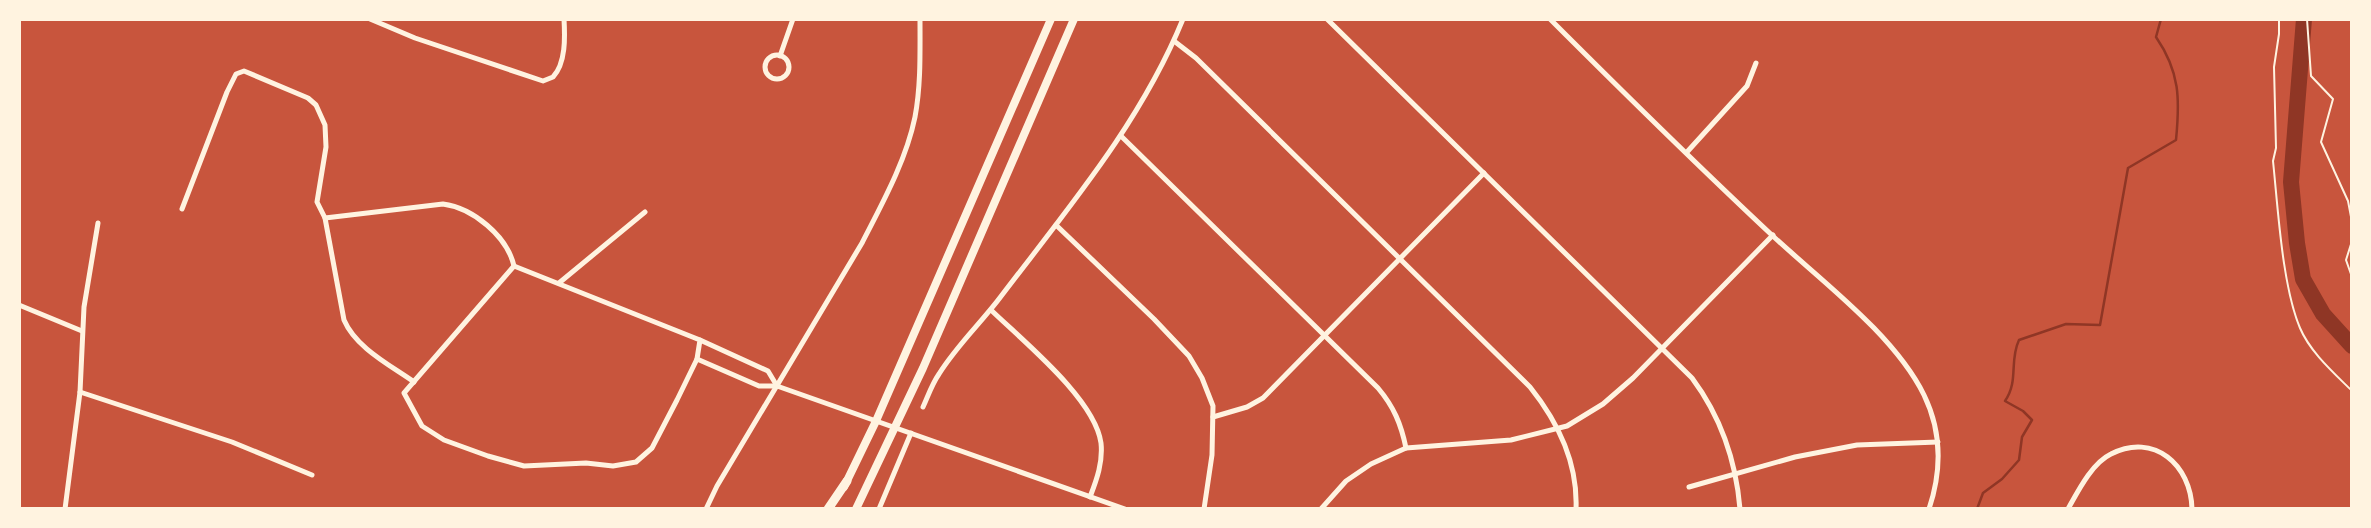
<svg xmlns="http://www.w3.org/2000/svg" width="2371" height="528" font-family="'DejaVu Sans',sans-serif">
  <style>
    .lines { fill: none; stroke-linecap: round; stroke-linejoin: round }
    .stream { stroke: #8f3625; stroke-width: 2.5 }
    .river { stroke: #8f3625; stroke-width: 16 }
    .path { stroke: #fff3e0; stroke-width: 2 }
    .minor { stroke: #fff3e0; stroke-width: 5 }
    .primary { stroke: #fff3e0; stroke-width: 8 }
    .motorway { stroke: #fff3e0; stroke-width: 9 }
  </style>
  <rect width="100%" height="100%" fill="#c8553d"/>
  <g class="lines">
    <path class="stream" d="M 1977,509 L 1983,493 L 2002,479 L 2019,460 L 2022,437 L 2032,420 L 2023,411 L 2005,401 C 2019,381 2009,361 2019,340 L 2066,324 L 2100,325 L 2128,168 L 2176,140 C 2180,99 2180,72 2156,37 L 2161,19"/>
    <path class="river" d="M 2304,19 L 2291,182 L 2297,243 L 2303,279 L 2323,314 L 2352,346"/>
    <g class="path">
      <path d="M 2279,19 L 2279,34 L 2274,67 L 2276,148 L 2273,161 C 2278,208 2282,285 2300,328 C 2310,352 2334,373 2352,391"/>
      <path d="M 2307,19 L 2311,76 L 2333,99 L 2321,142 L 2348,201 L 2352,222"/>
      <path d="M 2352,241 L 2346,260 L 2352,277"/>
    </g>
    <g class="minor">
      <path d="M 370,19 L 415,38 L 543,81 L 553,77 C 566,63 565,37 564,19"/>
      <path d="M 1327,19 L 1692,378 C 1721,417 1736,461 1740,509"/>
      <path d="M 1550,19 C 1624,93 1699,167 1775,238 C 1824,283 1895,336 1924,395 C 1942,432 1942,470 1929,509"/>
      <path d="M 1174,41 L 1196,58 L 1530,387 C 1558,422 1578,463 1576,509"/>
      <circle cx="777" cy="67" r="12"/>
      <path d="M 780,56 L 793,19"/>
      <path d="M 1121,136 L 1378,388 C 1394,407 1401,424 1406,448"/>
      <path d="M 1687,152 L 1747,86 L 1756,63"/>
      <path d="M 182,209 L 227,92 L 236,74 L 244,71 L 308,98 L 316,105 L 325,125 L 326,147 L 317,202 L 325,218 L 344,320 C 356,348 390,365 414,382"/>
      <path d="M 325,218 L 443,204 C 473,208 507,236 514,266"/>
      <path d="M 1056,225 L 1154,319 L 1189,356 L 1202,378 L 1213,406 L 1212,455 L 1204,509"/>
      <path d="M 514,266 L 700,340 L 697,359 L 677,400 L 652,448 L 636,462 L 613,466 L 586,463 L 524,466 L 488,456 L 444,440 L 422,426 L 404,393 Z"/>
      <path d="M 559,283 L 645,212"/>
      <path d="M 19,305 L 82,331"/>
      <path d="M 991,310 C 1023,341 1095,399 1101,443 C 1103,462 1097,479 1090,497"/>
      <path d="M 700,340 L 768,371 L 777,386"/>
      <path d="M 697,359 L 759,386 L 777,386 L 1125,509"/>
      <path d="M 80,392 L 232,442 L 312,475"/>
      <path d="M 923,407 C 928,396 932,384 939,374 C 957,345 982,322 1002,295 C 1069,207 1141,122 1183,19"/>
      <path d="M 1213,417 L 1247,407 L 1263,398 L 1484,173"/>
      <path d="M 1689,487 L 1795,457 L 1857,445 L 1938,442"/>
      <path d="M 65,509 L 80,392 L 84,307 L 98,223"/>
      <path d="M 706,509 L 717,486 L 862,243 C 882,204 906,161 915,117 C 921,85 920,52 920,19"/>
      <path d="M 879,509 L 911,433"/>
      <path d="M 1321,509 L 1346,481 L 1371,464 L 1406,448 L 1511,440 L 1567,426 L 1603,404 L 1633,378 L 1773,235"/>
      <path d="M 2068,509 C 2078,491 2092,463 2111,454 C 2154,432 2191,465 2192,509"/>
    </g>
    <g class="primary">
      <path d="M 844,487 L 876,421 L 1051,19"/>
      <path d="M 856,509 L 923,368 L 1074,19"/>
    </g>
    <path class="motorway" d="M 828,509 L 847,481"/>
  </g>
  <rect width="2371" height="528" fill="none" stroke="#fff3e0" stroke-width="42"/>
</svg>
